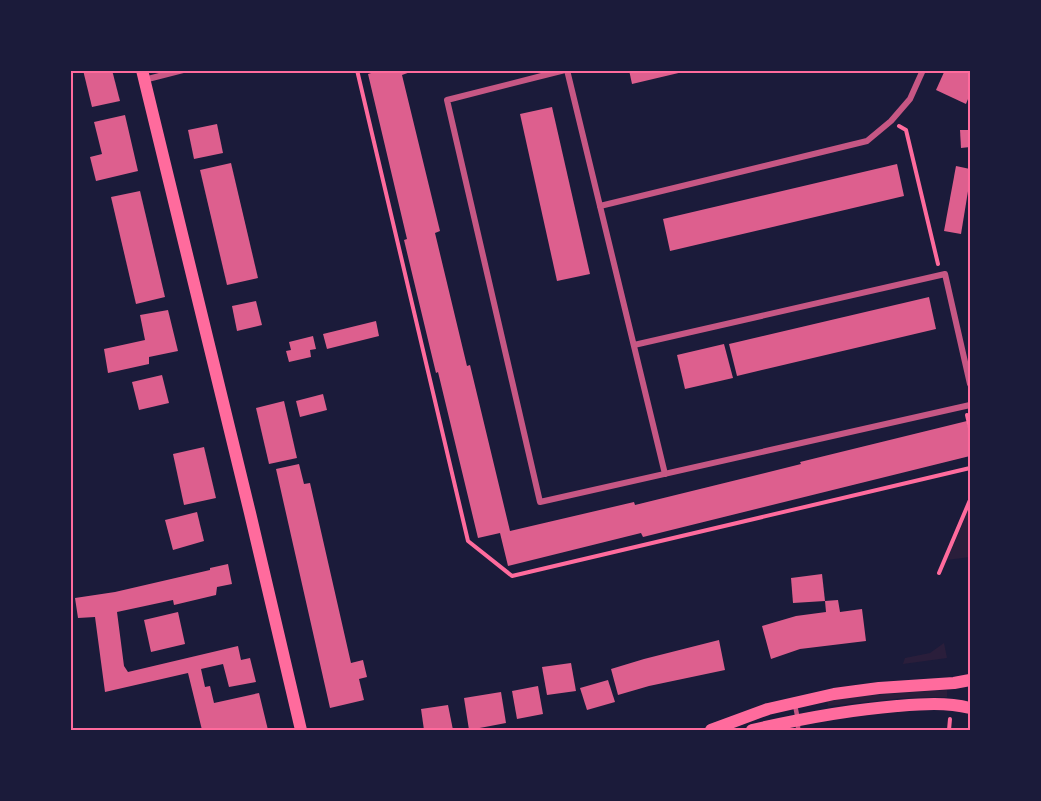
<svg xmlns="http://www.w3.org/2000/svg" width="1041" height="801" font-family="Helvetica,sans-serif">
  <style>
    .green { fill: #2a1e3b }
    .building { fill: #dd5f8e }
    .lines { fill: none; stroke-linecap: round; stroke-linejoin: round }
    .path { stroke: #ff6b9d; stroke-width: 4 }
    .service { stroke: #c65784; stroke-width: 4.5 }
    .minor { stroke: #c65784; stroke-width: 6 }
    .secondary { stroke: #ff6b9d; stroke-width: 12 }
    .neatline { fill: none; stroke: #ff6b9d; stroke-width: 2 }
  </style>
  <rect width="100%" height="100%" fill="#1b1b3a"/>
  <g class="green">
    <path d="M 970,506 L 970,557 L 947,560 Z"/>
    <path d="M 944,643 L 947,658 L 903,664 L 905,658 L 930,653 Z"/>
    <path d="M 947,690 L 947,697 L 902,698 L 828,706 L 827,700 C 867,695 907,692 947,690 Z"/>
  </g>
  <g class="building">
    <path d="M 83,70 L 112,70 L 120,101 L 92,107 Z"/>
    <path d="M 381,70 L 416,70 L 402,75 L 440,231 L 435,233 L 467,366 L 470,365 L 510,531 L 634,502 L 635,505 L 801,464 L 800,462 L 967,421 L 970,437 L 970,456 L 643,537 L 641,533 L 508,566 L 500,533 L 478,538 L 438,372 L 436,373 L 404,240 L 407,239 L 368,74 Z"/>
    <path d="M 629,70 L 687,70 L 687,71 L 632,84 Z"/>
    <path d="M 945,70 L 970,70 L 970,94 L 966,104 L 936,90 Z"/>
    <path d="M 552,107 L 590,274 L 557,281 L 520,114 Z"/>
    <path d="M 125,115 L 138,171 L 96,181 L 90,157 L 102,154 L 94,122 Z"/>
    <path d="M 217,124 L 223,153 L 194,159 L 188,130 Z"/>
    <path d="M 960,130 L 970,130 L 970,147 L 961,148 Z"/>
    <path d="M 231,163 L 258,278 L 227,285 L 200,170 Z"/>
    <path d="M 897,164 L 904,196 L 670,251 L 663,219 Z"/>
    <path d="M 956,166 L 970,169 L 970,179 L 961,234 L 944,231 Z"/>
    <path d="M 140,191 L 165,297 L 136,304 L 111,197 Z"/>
    <path d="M 929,297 L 936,329 L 737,376 L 729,344 Z"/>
    <path d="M 256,301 L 262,325 L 237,331 L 232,306 Z"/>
    <path d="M 168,310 L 178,351 L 149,357 L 149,364 L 108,373 L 104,349 L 145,340 L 140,315 Z"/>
    <path d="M 376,321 L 379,336 L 327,349 L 323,334 Z"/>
    <path d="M 313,336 L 316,349 L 310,350 L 311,357 L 289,362 L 286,351 L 291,350 L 289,342 Z"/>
    <path d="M 724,344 L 733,378 L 685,389 L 677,355 Z"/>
    <path d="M 162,375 L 169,403 L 139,410 L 132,382 Z"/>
    <path d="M 323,394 L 327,410 L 300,417 L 296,401 Z"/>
    <path d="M 284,401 L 297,458 L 269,464 L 256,408 Z"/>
    <path d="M 204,447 L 216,498 L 184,505 L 173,454 Z"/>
    <path d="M 299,464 L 304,484 L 310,483 L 351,663 L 363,660 L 367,677 L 359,679 L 364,700 L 330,708 L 276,469 Z"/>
    <path d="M 197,512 L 204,541 L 173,550 L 165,520 Z"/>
    <path d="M 228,564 L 232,584 L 217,587 L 216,595 L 174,605 L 173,600 L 117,612 L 124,666 L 128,672 L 238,646 L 241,660 L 250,658 L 256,682 L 229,687 L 223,664 L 201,669 L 205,687 L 210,686 L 214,703 L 259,693 L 268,730 L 202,730 L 188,673 L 105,692 L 95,617 L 78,618 L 75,598 L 115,592 L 210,570 L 210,568 Z"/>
    <path d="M 822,574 L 825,601 L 793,603 L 791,578 Z"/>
    <path d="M 838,600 L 840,612 L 862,609 L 866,641 L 800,649 L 771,659 L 762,626 L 796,616 L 826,612 L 825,601 Z"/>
    <path d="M 178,612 L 185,644 L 151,652 L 144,620 Z"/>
    <path d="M 719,640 L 725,670 L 649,686 L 618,695 L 611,669 L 644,659 Z"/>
    <path d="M 571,663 L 576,691 L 547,695 L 542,667 Z"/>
    <path d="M 608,680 L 615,702 L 587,710 L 580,688 Z"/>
    <path d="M 538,686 L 543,714 L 517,719 L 512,691 Z"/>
    <path d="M 501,692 L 506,723 L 469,730 L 464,698 Z"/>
    <path d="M 448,705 L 453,730 L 424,730 L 421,709 Z"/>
  </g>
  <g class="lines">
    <g class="path">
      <path d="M 357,70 L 468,541 L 512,576 L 970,468"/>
      <path d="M 899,126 L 906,130 L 938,264"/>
      <path d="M 967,415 L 970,428"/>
      <path d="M 939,573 L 970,500"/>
      <path d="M 949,730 L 950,719"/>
    </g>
    <path class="service" d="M 795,705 L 798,720 L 798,730"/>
    <g class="minor">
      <path d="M 565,70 L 447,100 L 540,502 L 970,405"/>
      <path d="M 567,70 L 665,474"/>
      <path d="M 144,80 L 183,70"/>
      <path d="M 600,206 L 867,141 L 891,121 L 910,99 L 923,70"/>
      <path d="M 634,345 L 945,274 L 970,384"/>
    </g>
    <g class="secondary">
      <path d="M 142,70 L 250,513 L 301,730"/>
      <path d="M 711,730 L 768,709 L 834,694 L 879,688 L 954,683 L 970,680"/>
      <path d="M 752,730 C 800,719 848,710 897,706 C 922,704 946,702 970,708"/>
    </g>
  </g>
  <rect width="1041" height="801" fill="none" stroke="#1b1b3a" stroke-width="144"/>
  <rect x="72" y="72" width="897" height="657" class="neatline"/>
</svg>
